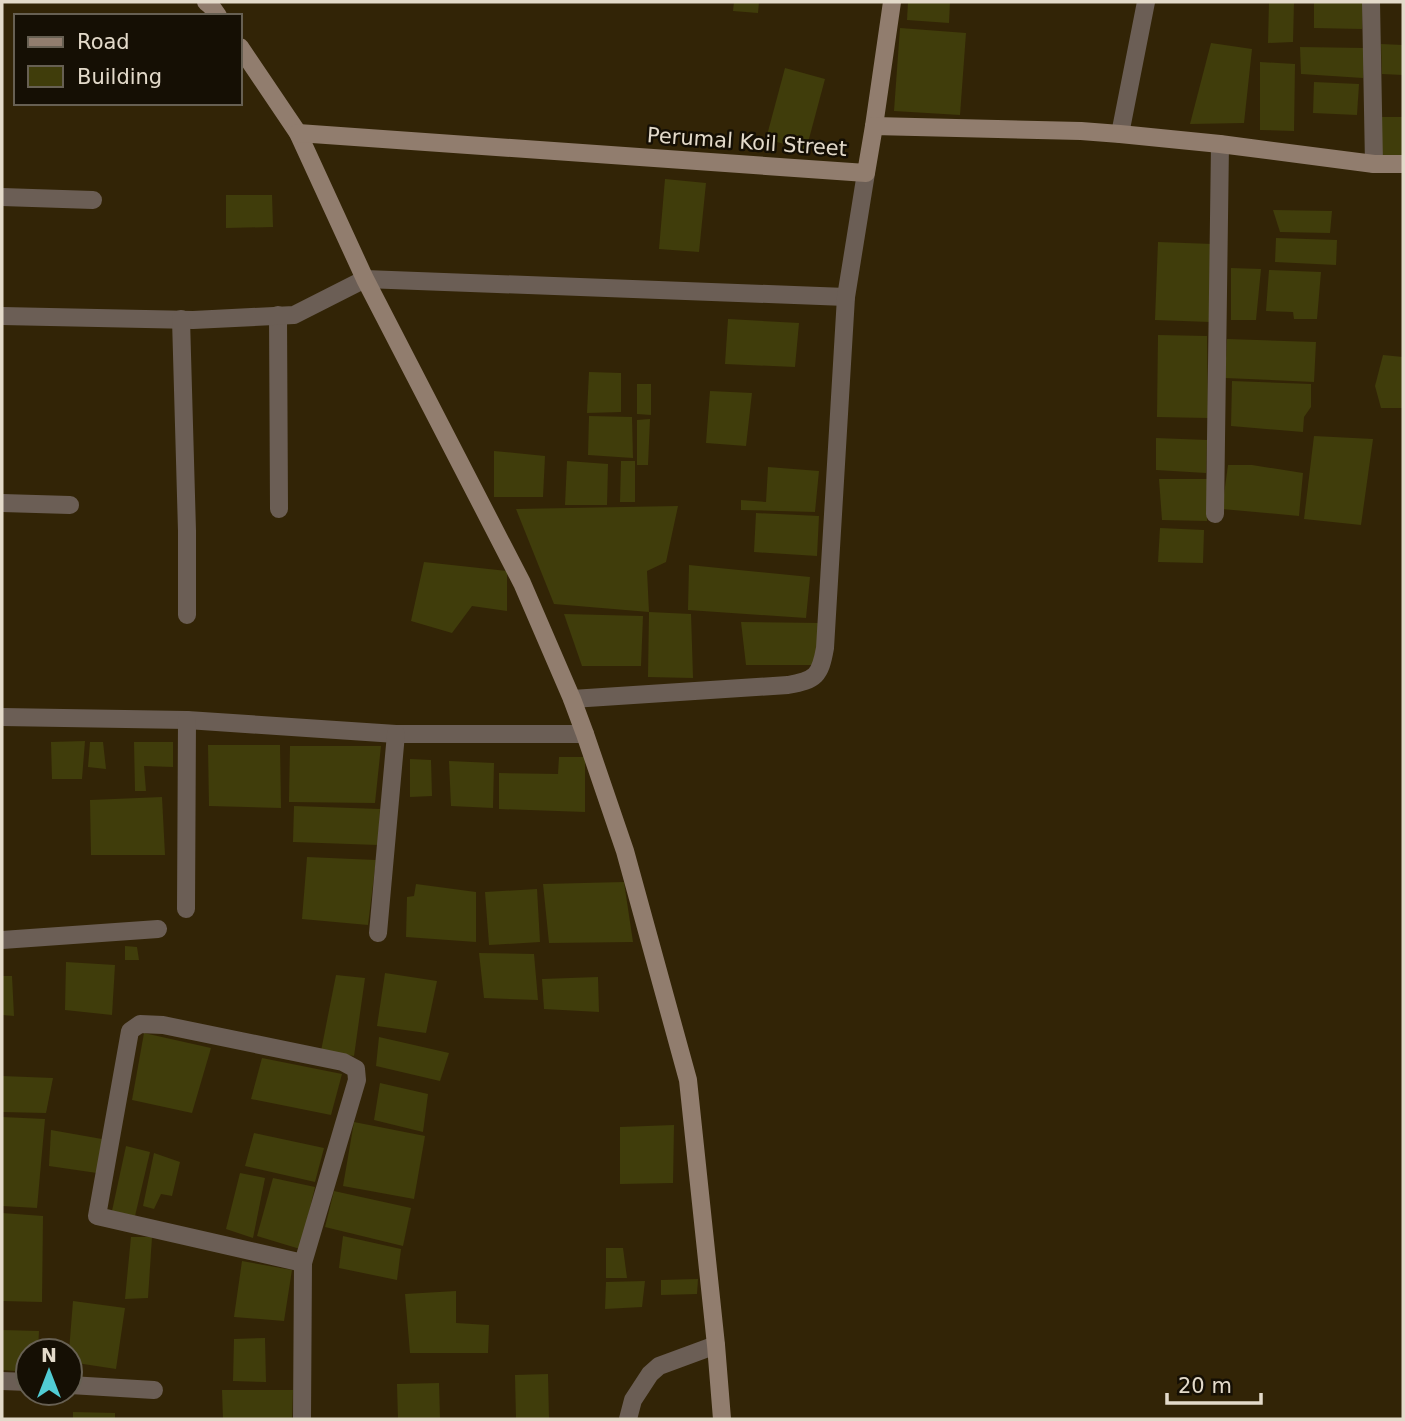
<svg xmlns="http://www.w3.org/2000/svg" width="1405" height="1421" font-family="'DejaVu Sans',sans-serif">
  <style>
    .building { fill: #403d0b }
    .lines { fill: none; stroke-linecap: round; stroke-linejoin: round }
    .street { stroke: #6b5e55; stroke-width: 18 }
    .secondary { stroke: #917d6e; stroke-width: 18 }
    .labels { text-anchor: middle; dominant-baseline: central; stroke-width: 5; stroke-linejoin: round; paint-order: stroke }
    .street-label { font-size: 21px; fill: #e3daca; stroke: #150f04 }
  </style>
  <rect width="100%" height="100%" fill="#322406"/>
  <g class="building">
    <path d="M 734,2 L 759,2 L 758,13 L 733,11 Z"/>
    <path d="M 908,2 L 950,2 L 949,23 L 907,20 Z"/>
    <path d="M 1269,2 L 1294,2 L 1293,42 L 1268,43 Z"/>
    <path d="M 1314,2 L 1363,2 L 1362,29 L 1314,28 Z"/>
    <path d="M 900,28 L 966,33 L 960,115 L 894,111 Z"/>
    <path d="M 1211,43 L 1252,49 L 1244,123 L 1190,124 Z"/>
    <path d="M 1381,44 L 1403,45 L 1403,75 L 1382,74 Z"/>
    <path d="M 1300,47 L 1365,48 L 1363,78 L 1301,74 Z"/>
    <path d="M 1260,62 L 1295,64 L 1294,131 L 1260,130 Z"/>
    <path d="M 785,68 L 825,79 L 806,150 L 766,139 Z"/>
    <path d="M 1314,82 L 1359,84 L 1357,115 L 1313,113 Z"/>
    <path d="M 1381,117 L 1403,117 L 1403,159 L 1380,159 Z"/>
    <path d="M 665,179 L 706,183 L 699,252 L 659,249 Z"/>
    <path d="M 226,195 L 272,195 L 273,227 L 226,228 Z"/>
    <path d="M 1273,210 L 1332,211 L 1330,233 L 1280,232 Z"/>
    <path d="M 1276,238 L 1337,240 L 1336,265 L 1275,262 Z"/>
    <path d="M 1158,242 L 1213,244 L 1210,322 L 1155,320 Z"/>
    <path d="M 1231,268 L 1261,269 L 1256,320 L 1231,320 Z"/>
    <path d="M 1269,270 L 1321,272 L 1317,319 L 1294,319 L 1293,312 L 1266,311 Z"/>
    <path d="M 728,319 L 799,323 L 795,367 L 725,364 Z"/>
    <path d="M 1158,335 L 1207,336 L 1208,418 L 1157,417 Z"/>
    <path d="M 1227,339 L 1316,342 L 1314,382 L 1225,378 Z"/>
    <path d="M 1383,355 L 1403,357 L 1403,408 L 1381,408 L 1375,386 Z"/>
    <path d="M 589,372 L 621,373 L 621,412 L 587,413 Z"/>
    <path d="M 1232,381 L 1311,384 L 1311,407 L 1304,417 L 1303,432 L 1231,426 Z"/>
    <path d="M 637,384 L 651,384 L 651,415 L 637,414 Z"/>
    <path d="M 710,391 L 752,393 L 746,446 L 706,443 Z"/>
    <path d="M 589,416 L 632,417 L 633,458 L 588,455 Z"/>
    <path d="M 650,419 L 648,465 L 637,465 L 637,420 Z"/>
    <path d="M 1314,436 L 1373,439 L 1361,525 L 1304,519 Z"/>
    <path d="M 1156,438 L 1207,440 L 1206,473 L 1156,470 Z"/>
    <path d="M 494,451 L 545,456 L 543,497 L 494,497 Z"/>
    <path d="M 567,461 L 608,464 L 607,505 L 565,505 Z"/>
    <path d="M 621,461 L 635,461 L 635,502 L 620,502 Z"/>
    <path d="M 1228,465 L 1252,465 L 1303,473 L 1299,516 L 1222,509 Z"/>
    <path d="M 768,467 L 819,471 L 815,512 L 741,510 L 741,500 L 766,502 Z"/>
    <path d="M 1159,479 L 1207,479 L 1207,521 L 1162,520 Z"/>
    <path d="M 678,506 L 666,562 L 647,571 L 649,612 L 554,604 L 516,509 Z"/>
    <path d="M 756,513 L 819,516 L 817,556 L 754,552 Z"/>
    <path d="M 1160,528 L 1204,530 L 1203,563 L 1158,562 Z"/>
    <path d="M 424,562 L 507,571 L 507,611 L 472,606 L 452,633 L 411,621 Z"/>
    <path d="M 689,565 L 810,577 L 806,618 L 688,610 Z"/>
    <path d="M 649,612 L 691,614 L 693,678 L 648,677 Z"/>
    <path d="M 564,614 L 643,616 L 641,666 L 582,666 Z"/>
    <path d="M 741,622 L 821,623 L 816,665 L 746,665 Z"/>
    <path d="M 85,741 L 82,779 L 52,779 L 51,742 Z"/>
    <path d="M 90,742 L 103,742 L 106,769 L 88,767 Z"/>
    <path d="M 134,742 L 173,742 L 173,767 L 144,766 L 146,791 L 135,791 Z"/>
    <path d="M 208,745 L 280,745 L 281,808 L 209,806 Z"/>
    <path d="M 290,746 L 381,746 L 375,803 L 289,802 Z"/>
    <path d="M 559,757 L 585,757 L 585,812 L 499,809 L 499,773 L 558,774 Z"/>
    <path d="M 410,759 L 431,760 L 432,796 L 410,797 Z"/>
    <path d="M 449,761 L 494,763 L 493,808 L 451,806 Z"/>
    <path d="M 162,797 L 165,855 L 91,855 L 90,800 Z"/>
    <path d="M 294,806 L 380,809 L 378,845 L 293,842 Z"/>
    <path d="M 307,857 L 376,860 L 368,925 L 302,919 Z"/>
    <path d="M 624,882 L 633,942 L 549,943 L 543,884 Z"/>
    <path d="M 416,884 L 476,892 L 476,942 L 406,937 L 407,897 L 414,896 Z"/>
    <path d="M 537,889 L 540,942 L 489,945 L 485,892 Z"/>
    <path d="M 125,946 L 137,947 L 139,960 L 125,960 Z"/>
    <path d="M 479,953 L 534,954 L 538,1000 L 484,998 Z"/>
    <path d="M 66,962 L 115,965 L 112,1015 L 65,1010 Z"/>
    <path d="M 385,973 L 437,981 L 426,1033 L 377,1026 Z"/>
    <path d="M 336,975 L 365,978 L 354,1056 L 321,1051 Z"/>
    <path d="M 2,976 L 12,976 L 14,1016 L 2,1015 Z"/>
    <path d="M 598,977 L 599,1012 L 544,1009 L 542,979 Z"/>
    <path d="M 144,1033 L 211,1048 L 192,1113 L 132,1100 Z"/>
    <path d="M 379,1037 L 449,1053 L 440,1081 L 376,1066 Z"/>
    <path d="M 262,1058 L 342,1074 L 331,1115 L 251,1099 Z"/>
    <path d="M 2,1076 L 53,1078 L 46,1113 L 2,1112 Z"/>
    <path d="M 380,1083 L 428,1094 L 423,1132 L 374,1120 Z"/>
    <path d="M 2,1117 L 45,1119 L 37,1208 L 2,1206 Z"/>
    <path d="M 354,1122 L 425,1136 L 414,1199 L 343,1186 Z"/>
    <path d="M 674,1125 L 673,1183 L 620,1184 L 620,1127 Z"/>
    <path d="M 51,1130 L 102,1139 L 97,1173 L 49,1166 Z"/>
    <path d="M 254,1133 L 324,1148 L 315,1182 L 245,1166 Z"/>
    <path d="M 126,1146 L 150,1152 L 135,1216 L 112,1211 Z"/>
    <path d="M 154,1153 L 180,1162 L 172,1196 L 161,1194 L 154,1209 L 143,1206 Z"/>
    <path d="M 240,1173 L 265,1178 L 253,1238 L 226,1229 Z"/>
    <path d="M 273,1178 L 315,1187 L 300,1249 L 257,1236 Z"/>
    <path d="M 334,1191 L 411,1208 L 403,1246 L 325,1227 Z"/>
    <path d="M 2,1213 L 43,1216 L 42,1302 L 2,1301 Z"/>
    <path d="M 343,1236 L 401,1249 L 397,1280 L 339,1268 Z"/>
    <path d="M 131,1237 L 152,1237 L 148,1298 L 125,1299 Z"/>
    <path d="M 606,1248 L 623,1248 L 627,1278 L 606,1278 Z"/>
    <path d="M 242,1261 L 292,1270 L 284,1321 L 234,1317 Z"/>
    <path d="M 698,1279 L 697,1294 L 661,1295 L 661,1280 Z"/>
    <path d="M 645,1281 L 642,1307 L 605,1309 L 606,1282 Z"/>
    <path d="M 456,1291 L 456,1323 L 489,1325 L 488,1353 L 410,1353 L 405,1294 Z"/>
    <path d="M 73,1301 L 125,1308 L 116,1369 L 70,1362 L 70,1351 L 69,1351 Z"/>
    <path d="M 2,1330 L 39,1331 L 38,1351 L 28,1351 L 28,1372 L 2,1370 Z"/>
    <path d="M 265,1338 L 266,1382 L 233,1381 L 234,1339 Z"/>
    <path d="M 548,1374 L 549,1419 L 516,1419 L 515,1375 Z"/>
    <path d="M 439,1383 L 440,1419 L 398,1419 L 397,1384 Z"/>
    <path d="M 222,1390 L 293,1390 L 292,1419 L 223,1419 Z"/>
    <path d="M 73,1412 L 115,1413 L 115,1419 L 73,1419 Z"/>
  </g>
  <g class="lines">
    <g class="street">
      <path d="M 1371,2 L 1374,164"/>
      <path d="M 1120,134 L 1146,2"/>
      <path d="M 2,197 L 93,200"/>
      <path d="M 278,315 L 279,509"/>
      <path d="M 2,316 L 193,320 L 294,315 L 365,279 L 846,297"/>
      <path d="M 181,319 L 187,531 L 187,615"/>
      <path d="M 2,503 L 70,505"/>
      <path d="M 1215,514 L 1220,144"/>
      <path d="M 572,699 L 788,685 C 816,680 820,676 825,648 L 846,297 L 866,173"/>
      <path d="M 2,717 L 187,720 L 396,734 L 585,734"/>
      <path d="M 186,909 L 187,720"/>
      <path d="M 378,933 L 396,734"/>
      <path d="M 2,940 L 158,929"/>
      <path d="M 2,1381 L 28,1382"/>
      <path d="M 70,1385 L 154,1390"/>
      <path d="M 302,1419 L 303,1263 L 357,1080 L 356,1069 L 343,1062 L 163,1025 L 140,1024 L 130,1031 L 97,1216 L 303,1263"/>
      <path d="M 628,1419 L 633,1400 L 650,1374 L 659,1366 L 716,1345"/>
    </g>
    <g class="secondary">
      <path d="M 206,2 L 211,6 L 218,16"/>
      <path d="M 240,47 L 298,133 L 365,279 L 522,583 L 572,699 L 585,734 L 625,851 L 688,1080 L 716,1345 L 722,1419"/>
      <path d="M 874,126 L 892,2"/>
      <path d="M 298,133 L 866,173 L 874,126 L 1081,131 L 1120,134 L 1220,144 L 1374,164 L 1403,164"/>
    </g>
  </g>
  <g class="labels">
    <g class="street-label">
      <text transform="translate(747 142) rotate(4)">Perumal Koil Street</text>
    </g>
  </g>
  <rect width="1405" height="1421" fill="none" stroke="#e3daca" stroke-width="7"/>
  <rect x="14" y="14" width="228" height="91" fill="#150f04" stroke="#676053" stroke-width="2"/>
  <rect x="28" y="37" width="35" height="10" fill="#917d6e" stroke="#676053" stroke-width="2"/>
  <text x="77" y="49" font-size="21" fill="#e3daca">Road</text>
  <rect x="28" y="66" width="35" height="21" fill="#403d0b" stroke="#676053" stroke-width="2"/>
  <text x="77" y="84" font-size="21" fill="#e3daca">Building</text>
  <g transform="translate(49 1372)"><circle r="33" fill="#150f04" stroke="#676053" stroke-width="2"/>
  <path d="M0-5L12 26L0 18L-12 26Z" fill="#51ccd4"/>
  <text y="-10" font-size="19" font-weight="bold" text-anchor="middle" fill="#e3daca">N</text>
  </g>
  <path d="M1167 1393v10h94v-10" fill="none" stroke="#e3daca" stroke-width="3.5"/>
  <text x="1178" y="1393" font-size="21" fill="#e3daca" stroke="#150f04" stroke-width="5" paint-order="stroke">20 m</text>
</svg>
